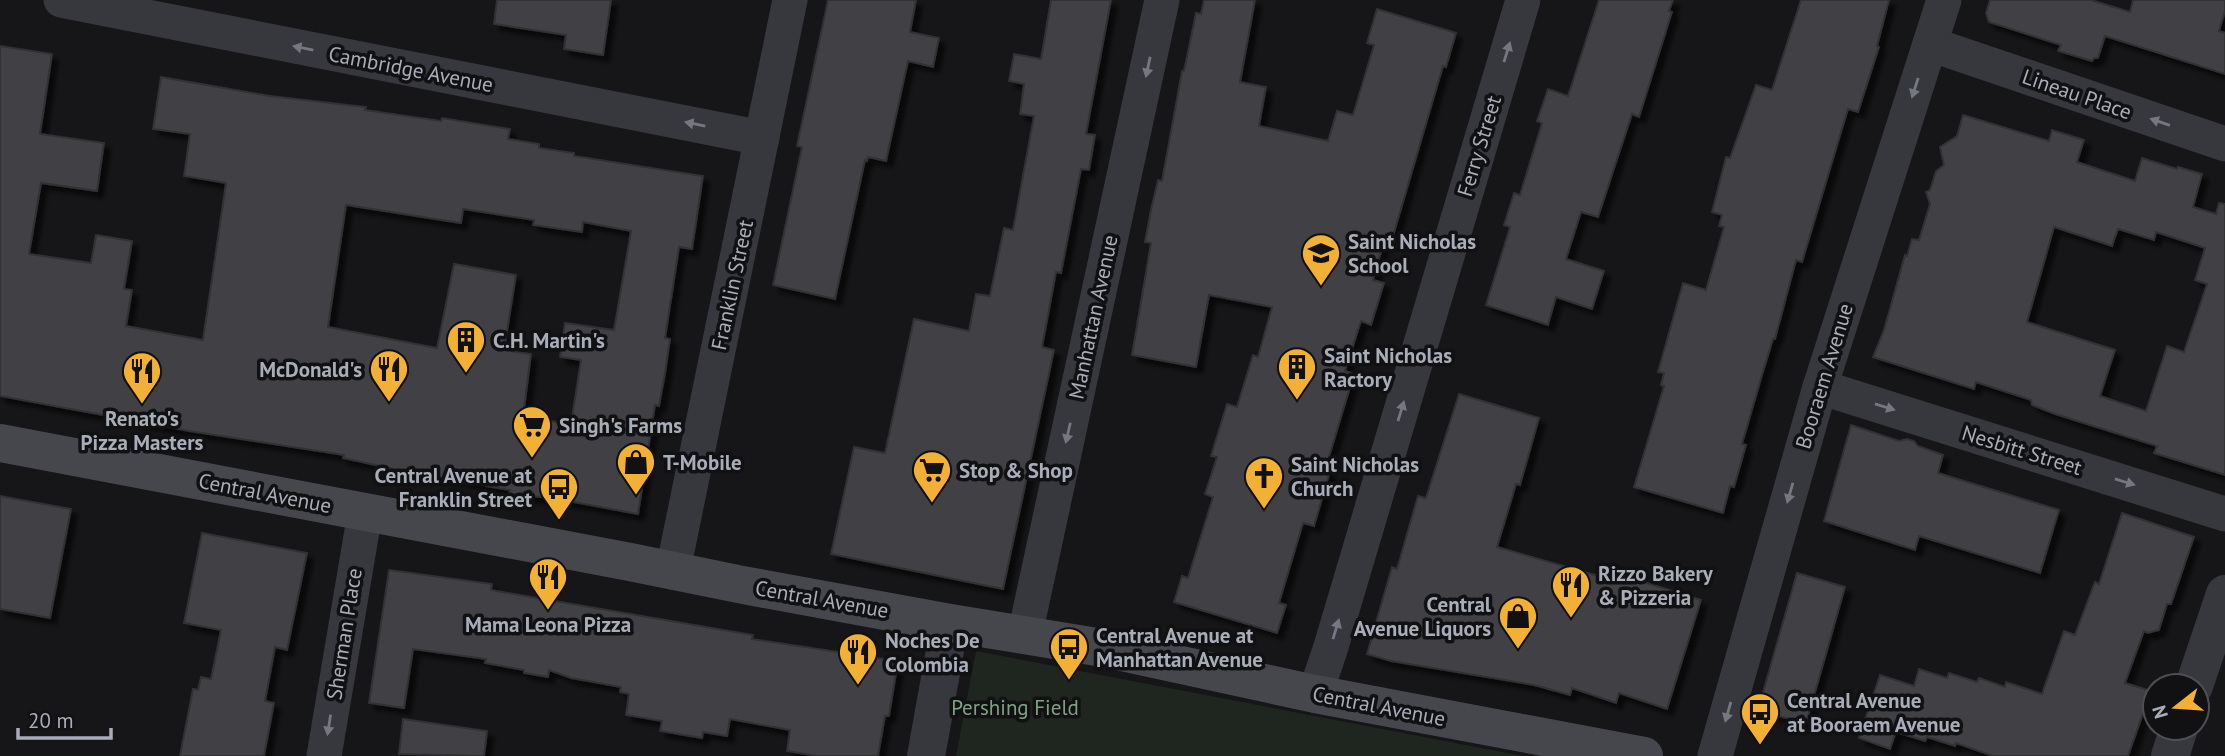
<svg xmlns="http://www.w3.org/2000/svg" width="2225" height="756" font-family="'PT Sans',sans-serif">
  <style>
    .green { fill: #1e261f }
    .building { fill: #404145; stroke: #303034; stroke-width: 2; fill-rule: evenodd; filter: url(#shadow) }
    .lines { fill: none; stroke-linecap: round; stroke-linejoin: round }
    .minor { stroke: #37383d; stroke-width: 35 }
    .tertiary { stroke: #37383d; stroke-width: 38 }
    .secondary { stroke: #45474d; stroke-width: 38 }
    .oneway { fill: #757881 }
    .labels { text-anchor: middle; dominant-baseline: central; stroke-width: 7; stroke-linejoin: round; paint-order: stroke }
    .street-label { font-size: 21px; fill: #a8adb8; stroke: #111113 }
    .poi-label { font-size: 21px; font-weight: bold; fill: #a8adb8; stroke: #111113; text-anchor: start }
    .park-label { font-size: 21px; fill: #7fa381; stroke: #111113 }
  </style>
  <defs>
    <filter id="shadow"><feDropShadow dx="6" dy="6" stdDeviation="2" flood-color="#0009"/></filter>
  </defs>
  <rect width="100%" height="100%" fill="#161618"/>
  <path class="green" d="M 976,651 L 1523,756 L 956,756 Z"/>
  <g class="building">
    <path d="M 497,0 L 611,0 L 603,55 L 564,49 L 566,35 L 494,24 Z"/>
    <path d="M 828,0 L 916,0 L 910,32 L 939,38 L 933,67 L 908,61 L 886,161 L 868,157 L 867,161 L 865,160 L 835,299 L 773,285 L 802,147 L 797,146 Z"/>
    <path d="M 1051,0 L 1111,0 L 1086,134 L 1095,135 L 1089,170 L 1081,169 L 1061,273 L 1056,272 L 1042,347 L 1054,350 L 1003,589 L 831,554 L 854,447 L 885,453 L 914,319 L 969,331 L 976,294 L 990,296 L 1004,228 L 1013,230 L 1034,116 L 1020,114 L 1024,84 L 1009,81 L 1014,54 L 1041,59 Z"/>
    <path d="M 1204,0 L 1255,0 L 1240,82 L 1266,87 L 1259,126 L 1328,141 L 1337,111 L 1353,115 L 1374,45 L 1367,43 L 1377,9 L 1456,33 L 1446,67 L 1443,66 L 1393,236 L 1386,234 L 1373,280 L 1384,283 L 1371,325 L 1361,321 L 1345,371 L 1354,374 L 1325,470 L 1330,471 L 1314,526 L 1303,523 L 1279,603 L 1286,605 L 1277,633 L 1174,602 L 1182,576 L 1188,578 L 1213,497 L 1205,494 L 1217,457 L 1211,456 L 1227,404 L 1237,407 L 1253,355 L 1258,357 L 1272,307 L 1209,295 L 1196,367 L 1132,355 L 1151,243 L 1145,242 L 1151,210 L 1158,180 L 1162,181 L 1182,71 L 1184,71 L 1196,13 L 1201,14 Z"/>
    <path d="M 1599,0 L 1673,0 L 1669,11 L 1672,12 L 1639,117 L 1632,114 L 1598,217 L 1581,212 L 1566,259 L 1604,271 L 1592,309 L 1556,297 L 1548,325 L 1486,305 L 1510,227 L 1504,225 L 1514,193 L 1520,195 L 1542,123 L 1537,121 L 1548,89 L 1568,96 Z"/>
    <path d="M 1801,0 L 1889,0 L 1877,46 L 1879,47 L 1858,112 L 1848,109 L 1802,262 L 1796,260 L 1775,339 L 1773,339 L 1762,375 L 1742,444 L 1746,445 L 1734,487 L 1730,486 L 1723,513 L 1634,487 L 1664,386 L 1661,385 L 1664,373 L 1658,372 L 1683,283 L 1706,290 L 1724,227 L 1719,226 L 1722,215 L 1712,212 L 1726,157 L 1730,158 L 1756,85 L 1772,90 Z"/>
    <path d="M 1990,0 L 2091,0 L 2130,12 L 2133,0 L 2225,0 L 2225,11 L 2219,31 L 2225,33 L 2225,74 L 2105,36 L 2098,58 L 2094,58 L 2092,61 L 2058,51 L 2061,45 L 1989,22 L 1986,13 Z"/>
    <path d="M 0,46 L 52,54 L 40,134 L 104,143 L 97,191 L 41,183 L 29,254 L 91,263 L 96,235 L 132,241 L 124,289 L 132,290 L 126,326 L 203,340 L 226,183 L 184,176 L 190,134 L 153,129 L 161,77 L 270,96 L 366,107 L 365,110 L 441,121 L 442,118 L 510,129 L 508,139 L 539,144 L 539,148 L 574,153 L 574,156 L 703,176 L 692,249 L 679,247 L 665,338 L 670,339 L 665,373 L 659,406 L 655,405 L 638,514 L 552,498 L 509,494 L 510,490 L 485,486 L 485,484 L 412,473 L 343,458 L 344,455 L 189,431 L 0,396 ZM 346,205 L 461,223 L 463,209 L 534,220 L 533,225 L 582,232 L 583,222 L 631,231 L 614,330 L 565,323 L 560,357 L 581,360 L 571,424 L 523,417 L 531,354 L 504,350 L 516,275 L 454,264 L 437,348 L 328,327 Z"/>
    <path d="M 1963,115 L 2049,141 L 2052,130 L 2084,140 L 2077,162 L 2135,181 L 2142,158 L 2177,169 L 2178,167 L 2202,174 L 2193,207 L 2216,214 L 2219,203 L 2225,204 L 2225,475 L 2154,453 L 2157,446 L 2055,414 L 2032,405 L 2031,400 L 1976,382 L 1974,389 L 1873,357 L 1884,330 L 1905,255 L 1907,256 L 1912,239 L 1919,240 L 1930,204 L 1926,192 L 1930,190 L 1936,171 L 1944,165 L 1940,147 L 1957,136 ZM 2054,227 L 2112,246 L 2118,229 L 2154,240 L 2156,232 L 2205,248 L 2195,280 L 2207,284 L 2184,352 L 2167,346 L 2146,411 L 2100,396 L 2115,350 L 2027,322 Z"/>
    <path d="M 1459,394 L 1539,418 L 1520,485 L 1516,484 L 1497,547 L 1609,579 L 1612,572 L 1701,600 L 1667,709 L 1619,693 L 1616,703 L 1572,688 L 1570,695 L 1534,685 L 1391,661 L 1367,654 L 1392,567 L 1397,569 L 1418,496 L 1426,498 Z"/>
    <path d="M 1851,425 L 1899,441 L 1907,439 L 1914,441 L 1918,446 L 1943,455 L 1938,473 L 2059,510 L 2040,573 L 1919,536 L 1915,550 L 1824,521 Z"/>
    <path d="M 0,496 L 71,509 L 50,618 L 0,609 Z"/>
    <path d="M 2122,513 L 2194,537 L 2171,604 L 2167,604 L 2159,630 L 2148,633 L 2144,631 L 2125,683 L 2151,691 L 2128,756 L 1993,756 L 1956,743 L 1955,746 L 1927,737 L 1925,741 L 1896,732 L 1890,749 L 1859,738 L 1880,675 L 1914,686 L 1919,669 L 1947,678 L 1949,673 L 1977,682 L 1979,678 L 2005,687 L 2006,682 L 2042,694 L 2064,631 L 2075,635 L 2095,582 L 2099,584 Z"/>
    <path d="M 202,533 L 307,553 L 287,650 L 275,647 L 265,701 L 274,703 L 264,756 L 180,756 L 193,689 L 198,690 L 201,677 L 211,679 L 221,630 L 184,623 Z"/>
    <path d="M 389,570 L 492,584 L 491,590 L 753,635 L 752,639 L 898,661 L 889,716 L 885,716 L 878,756 L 816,756 L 787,751 L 790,730 L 730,719 L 727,736 L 703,732 L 702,738 L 660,731 L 662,721 L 626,715 L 629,694 L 620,692 L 621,687 L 571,678 L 549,670 L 548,677 L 524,673 L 524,670 L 485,663 L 486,659 L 413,649 L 404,708 L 369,703 Z"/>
    <path d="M 1797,573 L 1845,587 L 1806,724 L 1758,710 Z"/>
    <path d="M 403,719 L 487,731 L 484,756 L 399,754 Z"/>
  </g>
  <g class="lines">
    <g class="minor">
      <path d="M 61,0 L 762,138"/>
      <path d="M 1930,44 L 2225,144"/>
      <path d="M 1820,387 L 2225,514"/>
      <path d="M 673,570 L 790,0"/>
      <path d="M 1025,634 L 1162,0"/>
      <path d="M 1315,694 L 1330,650 L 1523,0"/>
      <path d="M 324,756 L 365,513"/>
      <path d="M 1715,756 L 1820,387 L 1944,0"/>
    </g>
    <g class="tertiary">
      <path d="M 2194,686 L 2225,594"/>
      <path d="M 926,756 L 950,623"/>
      <path d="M 2170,756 L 2179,728"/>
    </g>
    <path class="secondary" d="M 0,443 L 630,562 L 743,585 L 950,623 L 1103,648 L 1315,694 L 1644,756"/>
  </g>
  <defs><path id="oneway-solid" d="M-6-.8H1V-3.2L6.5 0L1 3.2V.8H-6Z" transform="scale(1.75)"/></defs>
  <g class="oneway">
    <use href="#oneway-solid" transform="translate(303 48) rotate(-169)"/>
    <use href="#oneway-solid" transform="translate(1507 52) rotate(-73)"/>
    <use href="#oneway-solid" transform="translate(1148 67) rotate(102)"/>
    <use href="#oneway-solid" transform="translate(1915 88) rotate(108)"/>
    <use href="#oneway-solid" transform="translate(2160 122) rotate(-161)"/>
    <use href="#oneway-solid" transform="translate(695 124) rotate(-169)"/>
    <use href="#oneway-solid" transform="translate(1885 407) rotate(17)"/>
    <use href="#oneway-solid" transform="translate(1401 411) rotate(-73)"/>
    <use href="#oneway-solid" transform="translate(1068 433) rotate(103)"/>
    <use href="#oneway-solid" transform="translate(2125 482) rotate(17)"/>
    <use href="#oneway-solid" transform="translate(1790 493) rotate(106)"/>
    <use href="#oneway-solid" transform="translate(1336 629) rotate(-73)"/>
    <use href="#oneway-solid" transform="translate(1728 712) rotate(106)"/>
    <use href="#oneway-solid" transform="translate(329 725) rotate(99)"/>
  </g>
  <defs>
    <g id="school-pin" transform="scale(2.0125)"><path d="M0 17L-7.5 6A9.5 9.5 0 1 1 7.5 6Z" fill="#f2b134" stroke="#111113"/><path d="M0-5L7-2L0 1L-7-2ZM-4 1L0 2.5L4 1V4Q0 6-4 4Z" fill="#111"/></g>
    <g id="building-pin" transform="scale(2.0125)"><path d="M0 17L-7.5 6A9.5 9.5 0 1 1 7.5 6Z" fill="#f2b134" stroke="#111113"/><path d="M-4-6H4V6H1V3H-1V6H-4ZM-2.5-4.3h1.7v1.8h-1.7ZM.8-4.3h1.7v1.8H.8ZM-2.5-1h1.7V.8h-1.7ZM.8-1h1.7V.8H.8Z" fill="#111"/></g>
    <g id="restaurant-pin" transform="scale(2.0125)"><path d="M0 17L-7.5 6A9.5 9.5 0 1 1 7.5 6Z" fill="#f2b134" stroke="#111113"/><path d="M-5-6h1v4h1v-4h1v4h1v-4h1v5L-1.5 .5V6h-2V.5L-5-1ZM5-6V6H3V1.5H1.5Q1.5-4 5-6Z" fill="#111"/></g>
    <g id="supermarket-pin" transform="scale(2.0125)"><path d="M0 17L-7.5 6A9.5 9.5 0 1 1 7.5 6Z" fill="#f2b134" stroke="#111113"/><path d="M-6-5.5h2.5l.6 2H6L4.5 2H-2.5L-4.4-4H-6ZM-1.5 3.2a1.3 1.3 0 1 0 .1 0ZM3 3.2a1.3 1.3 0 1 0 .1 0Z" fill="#111"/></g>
    <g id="shop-pin" transform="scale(2.0125)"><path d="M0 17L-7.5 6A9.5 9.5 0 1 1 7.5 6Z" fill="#f2b134" stroke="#111113"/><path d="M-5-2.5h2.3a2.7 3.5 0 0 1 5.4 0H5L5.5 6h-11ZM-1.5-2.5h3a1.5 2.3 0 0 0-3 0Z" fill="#111"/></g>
    <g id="church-pin" transform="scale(2.0125)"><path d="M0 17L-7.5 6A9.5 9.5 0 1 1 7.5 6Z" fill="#f2b134" stroke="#111113"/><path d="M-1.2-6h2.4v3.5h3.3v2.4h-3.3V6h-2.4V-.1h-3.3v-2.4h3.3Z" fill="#111"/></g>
    <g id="bus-pin" transform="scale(2.0125)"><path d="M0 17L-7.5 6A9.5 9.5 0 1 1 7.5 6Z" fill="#f2b134" stroke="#111113"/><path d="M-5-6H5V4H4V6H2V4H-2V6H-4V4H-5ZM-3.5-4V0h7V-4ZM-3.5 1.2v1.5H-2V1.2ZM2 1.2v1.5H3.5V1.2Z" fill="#111"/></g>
  </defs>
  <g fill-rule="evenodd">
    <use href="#school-pin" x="1321" y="253"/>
    <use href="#building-pin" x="466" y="340"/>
    <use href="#building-pin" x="1297" y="367"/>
    <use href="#restaurant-pin" x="389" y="369"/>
    <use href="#restaurant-pin" x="142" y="371"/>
    <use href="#supermarket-pin" x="532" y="425"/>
    <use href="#shop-pin" x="636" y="462"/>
    <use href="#supermarket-pin" x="932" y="470"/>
    <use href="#church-pin" x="1264" y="476"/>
    <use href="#bus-pin" x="559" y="487"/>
    <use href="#restaurant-pin" x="548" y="577"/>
    <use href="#restaurant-pin" x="1571" y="585"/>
    <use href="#shop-pin" x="1518" y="616"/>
    <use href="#bus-pin" x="1069" y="647"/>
    <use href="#restaurant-pin" x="858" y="652"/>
    <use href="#bus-pin" x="1760" y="712"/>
  </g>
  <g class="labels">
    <g class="street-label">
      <text transform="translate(411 69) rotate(11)">Cambridge Avenue</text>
      <text transform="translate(2077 94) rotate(19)">Lineau Place</text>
      <text transform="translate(1479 146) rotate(-73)">Ferry Street</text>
      <text transform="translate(732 285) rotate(-78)">Franklin Street</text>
      <text transform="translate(1093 317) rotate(-78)">Manhattan Avenue</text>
      <text transform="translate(1824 376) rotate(-73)">Booraem Avenue</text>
      <text transform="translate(2022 450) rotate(17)">Nesbitt Street</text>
      <text transform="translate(265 493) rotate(11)">Central Avenue</text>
      <text transform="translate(822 599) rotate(10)">Central Avenue</text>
      <text transform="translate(344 634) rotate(-81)">Sherman Place</text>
      <text transform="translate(1379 706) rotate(11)">Central Avenue</text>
    </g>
    <g class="poi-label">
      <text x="1348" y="241">Saint Nicholas<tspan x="1348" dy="24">School</tspan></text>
      <text x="493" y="340">C.H. Martin's</text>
      <text x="1324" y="355">Saint Nicholas<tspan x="1324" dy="24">Ractory</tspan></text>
      <text x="362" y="369" text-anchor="end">McDonald's</text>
      <text x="142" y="418" text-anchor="middle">Renato's<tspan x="142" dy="24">Pizza Masters</tspan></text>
      <text x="559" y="425">Singh's Farms</text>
      <text x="663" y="462">T-Mobile</text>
      <text x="1291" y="464">Saint Nicholas<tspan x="1291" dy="24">Church</tspan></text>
      <text x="959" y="470">Stop &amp; Shop</text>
      <text x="532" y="475" text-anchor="end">Central Avenue at<tspan x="532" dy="24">Franklin Street</tspan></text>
      <text x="1598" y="573">Rizzo Bakery<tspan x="1598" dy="24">&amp; Pizzeria</tspan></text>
      <text x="1491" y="604" text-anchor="end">Central<tspan x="1491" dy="24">Avenue Liquors</tspan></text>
      <text x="548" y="624" text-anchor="middle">Mama Leona Pizza</text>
      <text x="1096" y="635">Central Avenue at<tspan x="1096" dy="24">Manhattan Avenue</tspan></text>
      <text x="885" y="640">Noches De<tspan x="885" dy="24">Colombia</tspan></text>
      <text x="1787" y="700">Central Avenue<tspan x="1787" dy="24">at Booraem Avenue</tspan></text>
    </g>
    <g class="park-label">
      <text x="1015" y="707">Pershing Field</text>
    </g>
  </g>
  <g transform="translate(2176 707) rotate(253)"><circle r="33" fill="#111113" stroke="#4d4f55" stroke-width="2"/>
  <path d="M0-5L12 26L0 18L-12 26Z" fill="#f2b134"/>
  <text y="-10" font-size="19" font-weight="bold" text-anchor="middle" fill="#a8adb8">N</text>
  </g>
  <path d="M18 728v10h93v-10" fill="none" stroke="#a8adb8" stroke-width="3.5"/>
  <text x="28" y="728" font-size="21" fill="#a8adb8" stroke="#111113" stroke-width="5" paint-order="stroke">20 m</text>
</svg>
